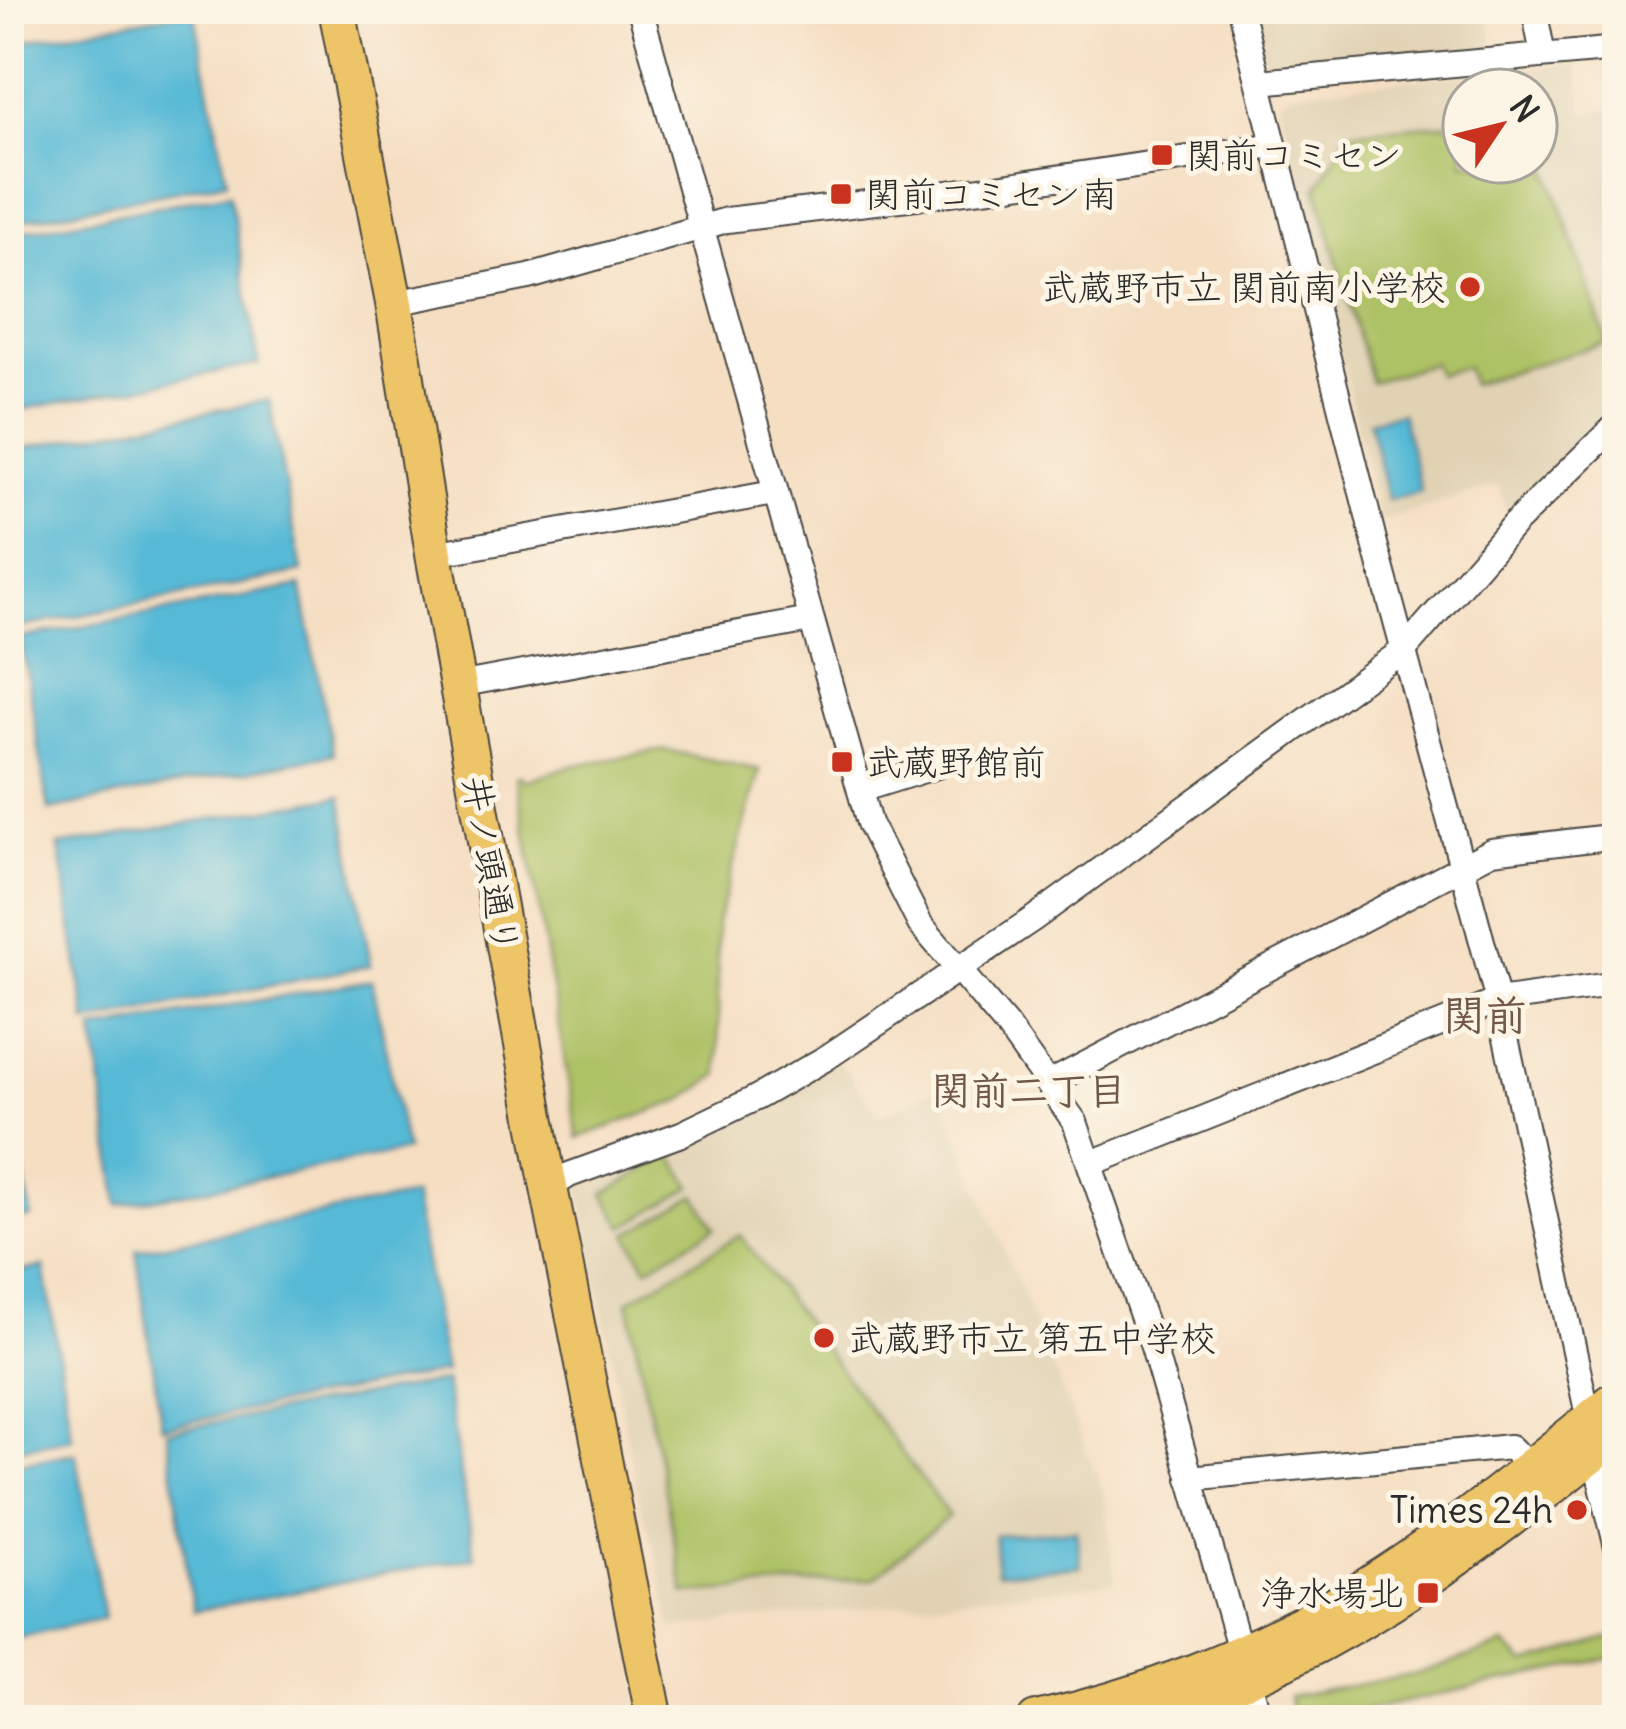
<svg xmlns="http://www.w3.org/2000/svg" width="1626" height="1729" font-family="Delius,'Klee One',sans-serif">
  <style>
    .built { fill: #e1d2b4; fill-rule: evenodd }
    .green { fill: #adc165; stroke: #6c7648; stroke-width: 3 }
    .water { fill: #57b9d6; stroke: #417280; stroke-width: 3 }
    .lines { fill: none; stroke-linecap: round; stroke-linejoin: round }
    .minor-casing { stroke: #494642; stroke-width: 28 }
    .primary-casing { stroke: #494642; stroke-width: 40 }
    .minor { stroke: #fff; stroke-width: 24 }
    .primary { stroke: #eec469; stroke-width: 36 }
    .poi-dot { fill: #c8321e; stroke: #fcf5e5; stroke-width: 4.5 }
    .labels { text-anchor: middle; dominant-baseline: central; stroke-width: 10; stroke-linejoin: round; paint-order: stroke }
    .poi-label { font-size: 36px; fill: #2b2b2b; stroke: #fcf5e5; text-anchor: start }
    .street-label { font-size: 36px; fill: #2b2b2b; stroke: #fcf5e5 }
    .neighbourhood-label { font-size: 39px; font-weight: bold; fill: #715848; stroke: #fcf5e5 }
    .quarter-label { font-size: 42px; font-weight: bold; fill: #715848; stroke: #fcf5e5 }
  </style>
  <rect width="100%" height="100%" fill="#fcf5e5"/>
  <filter id="ink" filterUnits="userSpaceOnUse"><feTurbulence type="fractalNoise" baseFrequency=".00833" numOctaves="2"/><feDisplacementMap in="SourceGraphic" scale="24" xChannelSelector="R" yChannelSelector="G"/><feConvolveMatrix kernelMatrix="1 2 1 2 8 2 1 2 1" color-interpolation-filters="sRGB"/></filter>
  <filter id="wash" filterUnits="userSpaceOnUse"><feTurbulence type="fractalNoise" baseFrequency=".004" numOctaves="4" result="noise"/><feDisplacementMap in="SourceGraphic" scale="48" xChannelSelector="R" yChannelSelector="G"/><feGaussianBlur stdDeviation="2.7" result="paint"/><feColorMatrix in="noise" values="0 0 0 0 0 0 0 0 0 0 0 0 0 0 0 0 0 1.4 0 .05"/><feComposite in="paint" operator="in"/></filter>
  <g filter="url(#wash)">
    <rect width="100%" height="100%" fill="#f5dec2"/>
    <g class="built">
      <path d="M 1250,9 L 1486,9 L 1495,50 L 1280,70 L 1263,59 Z"/>
      <path d="M 1578,63 L 1583,114 L 1617,108 L 1617,412 L 1509,520 L 1498,485 L 1380,522 L 1280,102 L 1289,92 ZM 1464,90 L 1536,90 L 1536,162 L 1464,162 Z"/>
      <path d="M 838,1060 L 880,1116 L 942,1086 L 953,1124 L 1105,1496 L 1115,1583 L 671,1628 L 657,1558 L 640,1505 L 578,1181 Z"/>
    </g>
    <g class="green">
      <path d="M 1464,122 L 1464,162 L 1536,162 L 1536,133 L 1607,342 L 1471,384 L 1466,367 L 1438,375 L 1433,363 L 1371,382 L 1317,188 L 1349,132 Z"/>
      <path d="M 665,750 L 760,770 L 717,923 L 719,1075 L 683,1100 L 578,1138 L 516,777 L 521,775 L 525,781 L 570,766 Z"/>
      <path d="M 672,1154 L 692,1187 L 624,1227 L 604,1194 Z"/>
      <path d="M 696,1195 L 715,1228 L 647,1268 L 628,1234 Z"/>
      <path d="M 740,1235 L 949,1516 L 874,1578 L 685,1594 L 628,1301 Z"/>
      <path d="M 1617,1636 L 1617,1657 L 1319,1720 L 1293,1720 L 1289,1697 L 1417,1674 L 1505,1645 L 1526,1664 Z"/>
    </g>
    <g class="water">
      <path d="M 194,10 L 227,181 L 9,223 L 9,44 Z"/>
      <path d="M 230,193 L 259,364 L 9,412 L 9,234 Z"/>
      <path d="M 269,400 L 302,572 L 16,628 L 9,579 L 9,451 Z"/>
      <path d="M 1401,413 L 1421,492 L 1388,500 L 1369,421 Z"/>
      <path d="M 301,586 L 333,754 L 49,810 L 21,638 Z"/>
      <path d="M 341,796 L 371,965 L 87,1023 L 59,846 Z"/>
      <path d="M 372,980 L 406,1151 L 119,1205 L 94,1030 Z"/>
      <path d="M 9,1082 L 31,1217 L 9,1221 Z"/>
      <path d="M 413,1196 L 445,1372 L 162,1427 L 136,1250 Z"/>
      <path d="M 44,1267 L 72,1438 L 9,1450 L 9,1273 Z"/>
      <path d="M 445,1381 L 475,1557 L 193,1611 L 167,1431 Z"/>
      <path d="M 76,1453 L 104,1618 L 9,1639 L 9,1465 Z"/>
      <path d="M 1076,1530 L 1080,1566 L 997,1573 L 995,1536 Z"/>
    </g>
  </g>
  <g filter="url(#ink)">
    <g class="lines">
      <g class="minor-casing">
        <g id="minor">
          <path d="M 640,9 L 869,823 L 920,924 L 1006,1025 L 1075,1122 L 1153,1347 L 1260,1720"/>
          <path d="M 1240,9 L 1375,544 L 1498,1001 L 1589,1420"/>
          <path d="M 1534,9 L 1543,55"/>
          <path d="M 1259,82 L 1617,49"/>
          <path d="M 394,303 L 529,277 L 727,220 L 990,188 L 1274,145"/>
          <path d="M 434,554 L 774,493"/>
          <path d="M 458,685 L 810,620"/>
          <path d="M 860,790 L 937,766"/>
          <path d="M 1050,1083 L 1492,851 L 1617,836"/>
          <path d="M 1092,1163 L 1498,1001 L 1617,984"/>
          <path d="M 549,1188 L 569,1175 L 681,1134 L 756,1098 L 826,1058 L 1033,919 L 1405,649 L 1514,524 L 1617,424"/>
          <path d="M 1594,1453 L 1617,1548"/>
          <path d="M 1190,1478 L 1510,1447 L 1517,1454"/>
        </g>
      </g>
      <g class="primary-casing">
        <g id="primary">
          <path d="M 337,9 L 394,303 L 434,554 L 549,1188 L 655,1720"/>
          <path d="M 1036,1720 C 1138,1698 1246,1657 1336,1605 C 1437,1547 1527,1470 1617,1398"/>
          <path d="M 1137,1720 C 1328,1662 1465,1557 1617,1434"/>
        </g>
      </g>
      <use href="#minor" class="minor"/>
      <use href="#primary" class="primary"/>
    </g>
  </g>
  <g class="poi-dot">
    <rect x="1150" y="143" width="24" height="24" rx="6"/>
    <rect x="829" y="182" width="24" height="24" rx="6"/>
    <circle cx="1470" cy="287" r="12"/>
    <rect x="830" y="750" width="24" height="24" rx="6"/>
    <circle cx="824" cy="1338" r="12"/>
    <circle cx="1577" cy="1510" r="12"/>
    <rect x="1416" y="1581" width="24" height="24" rx="6"/>
  </g>
  <g class="labels">
    <g class="poi-label">
      <text x="1186" y="155">関前コミセン</text>
      <text x="865" y="194">関前コミセン南</text>
      <text x="1446" y="287" text-anchor="end">武蔵野市立 関前南小学校</text>
      <text x="866" y="762">武蔵野館前</text>
      <text x="848" y="1338">武蔵野市立 第五中学校</text>
      <text x="1553" y="1510" text-anchor="end">Times 24h</text>
      <text x="1404" y="1593" text-anchor="end">浄水場北</text>
    </g>
    <g class="street-label">
      <text transform="translate(491 865) rotate(80)">井ノ頭通り</text>
    </g>
    <g class="neighbourhood-label">
      <text x="1029" y="1090">関前二丁目</text>
    </g>
    <g class="quarter-label">
      <text x="1485" y="1015">関前</text>
    </g>
  </g>
  <rect width="1626" height="1729" fill="none" stroke="#fcf5e5" stroke-width="48"/>
  <g transform="translate(1500 126) rotate(55)"><circle r="57" fill="#fcf5e5" stroke="#a8a49b" stroke-width="3"/>
  <path d="M0-9L21 45L0 30L-21 45Z" fill="#c8321e"/>
  <text y="-18" font-size="33" font-weight="bold" text-anchor="middle" fill="#2b2b2b">N</text>
  </g>
</svg>
